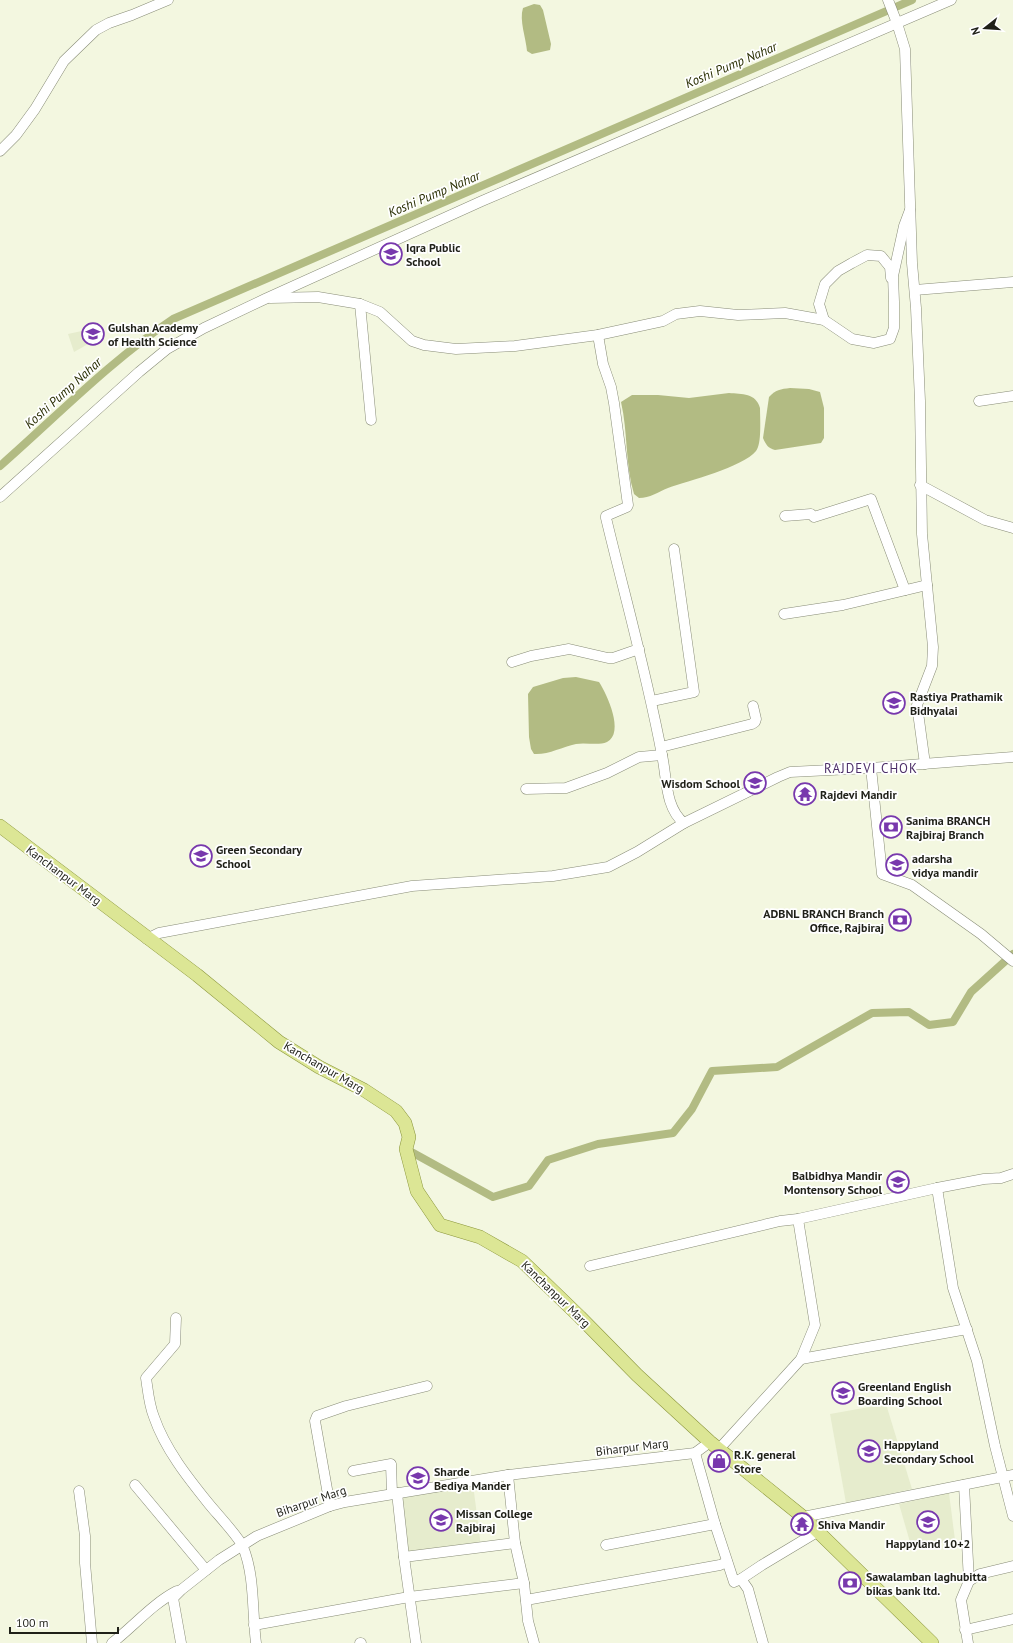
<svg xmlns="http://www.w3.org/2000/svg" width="1013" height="1643" font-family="'PT Sans',sans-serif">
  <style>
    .built { fill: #e6eccd }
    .water { fill: #b2bb83 }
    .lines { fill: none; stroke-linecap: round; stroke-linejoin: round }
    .canal { stroke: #b2bb83; stroke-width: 8 }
    .minor-casing { stroke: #888c77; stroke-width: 11 }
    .major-casing { stroke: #8b963c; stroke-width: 14 }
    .minor { stroke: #fff; stroke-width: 10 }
    .major { stroke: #dce695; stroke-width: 13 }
    .labels { text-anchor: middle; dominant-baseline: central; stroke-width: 3.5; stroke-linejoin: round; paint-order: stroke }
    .poi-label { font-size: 12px; font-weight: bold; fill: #1f2018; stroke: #fff; text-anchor: start }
    .street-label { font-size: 12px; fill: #1f2018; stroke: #fff }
    .water-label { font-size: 13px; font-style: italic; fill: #282d01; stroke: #fff }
    .neighbourhood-label { font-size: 13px; letter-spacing: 1px; fill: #4d2f69; stroke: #fff }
  </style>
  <rect width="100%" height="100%" fill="#f3f7e0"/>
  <g class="built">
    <path d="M 100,327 L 104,335 L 74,352 L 68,334 Z"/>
    <path d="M 886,1404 L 912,1489 L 846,1503 L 830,1414 Z"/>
    <path d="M 473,1484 L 481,1547 L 408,1554 L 401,1494 Z"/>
    <path d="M 949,1493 L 955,1540 L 912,1549 L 899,1504 Z"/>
  </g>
  <g class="water">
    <path d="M 534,4 L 540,5 L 543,10 L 551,44 L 550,50 L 532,54 L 527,51 C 526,38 519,20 523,8 Z"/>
    <path d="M 790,388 L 809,389 L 820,392 L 824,408 L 824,438 L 821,443 L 775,450 C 768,448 766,445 763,438 L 769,397 C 775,390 781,389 790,388 Z"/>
    <path d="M 729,393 C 742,394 756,393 760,408 C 760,418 762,444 756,451 C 743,467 688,481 668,488 C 658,492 650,498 639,498 L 634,494 C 625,464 628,432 621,402 L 632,395 L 658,395 L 689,398 Z"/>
    <path d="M 576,677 L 599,682 C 607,694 625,733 607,742 C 598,746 586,742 576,744 C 562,747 548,755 534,754 L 531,749 L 529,737 L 528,694 L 533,687 L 563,678 Z"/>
  </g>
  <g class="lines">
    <g class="canal">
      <path d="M 0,466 C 57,416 110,361 173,319 L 912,0"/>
      <path d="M 406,1149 L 493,1197 L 529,1186 L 548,1160 L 598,1144 L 673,1133 L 692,1109 L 712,1071 L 777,1067 L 872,1013 L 909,1012 L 929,1025 L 953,1022 L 971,992 L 1013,954"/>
    </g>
    <g class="minor-casing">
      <g id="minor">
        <path d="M 888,0 L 897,23 L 905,49 L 912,263 L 916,308 L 920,401 L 922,534 L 933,647 L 932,666 L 917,705 L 925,764"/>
        <path d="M 0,151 L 16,135 L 35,109 L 64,61 L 96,30 L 109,23 L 132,15 L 168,0"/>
        <path d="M 915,290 L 1013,282"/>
        <path d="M 270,298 L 318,297 L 360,304 L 380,312 L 412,341 L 424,345 L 456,349 L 515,346 L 598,335 L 663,321 L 676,314 L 700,311 L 738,315 L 785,313 L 824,320 L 852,339 L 874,343 L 890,339 L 894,328 L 894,302 L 893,276 L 904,226 L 910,210"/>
        <path d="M 360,304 L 371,420"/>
        <path d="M 824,320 L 819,304 L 825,284 L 838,271 L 852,263 L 867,255 L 881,256 L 890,267 L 891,278"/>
        <path d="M 598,335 L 603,364 L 611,387 L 614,403 L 628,505 L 627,507 L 606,516 L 606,518 C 625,597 647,675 662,755 C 667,778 665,808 684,823"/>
        <path d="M 979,401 L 1013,396"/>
        <path d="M 920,485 L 985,520 L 1013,528"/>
        <path d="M 0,497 L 139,372 L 167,349 L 204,328 L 265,299 L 482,201 L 951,0"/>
        <path d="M 785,516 L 811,514 L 814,517 L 871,499 L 905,590"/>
        <path d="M 784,614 L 843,605 L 927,585"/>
        <path d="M 512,662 L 531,656 L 569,649 L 608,658 L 613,658 L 639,649"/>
        <path d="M 652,701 L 694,692 L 674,549"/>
        <path d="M 661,747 L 752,724 L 755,722 L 756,719 L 753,706"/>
        <path d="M 871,768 L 882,874 L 912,885 L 981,934 L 1013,961"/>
        <path d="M 526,789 L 566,788 L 607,773 L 639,757 L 662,755"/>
        <path d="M 147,939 L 159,933 L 412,886 L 553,876 L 608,867 L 637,852 L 684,823 L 778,777 L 790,772 L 871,768 L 1013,757"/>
        <path d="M 937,1188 L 953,1288 L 977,1361 L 995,1446 L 1013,1516"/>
        <path d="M 590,1266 L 780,1221 L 798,1219 L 937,1188 L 984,1179 L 1001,1178 L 1013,1174"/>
        <path d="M 176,1318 L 175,1344 L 146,1378 C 148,1391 149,1405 154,1417 C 165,1449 188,1478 209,1504 C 217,1514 239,1537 243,1547 C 255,1576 252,1612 256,1643"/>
        <path d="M 801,1359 L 967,1329"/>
        <path d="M 719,1449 L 801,1359 L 815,1325 L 798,1219"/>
        <path d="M 695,1453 L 715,1524 L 734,1582 L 741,1579 L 748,1589 L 763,1643"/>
        <path d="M 353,1471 L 391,1464 L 392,1494"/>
        <path d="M 508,1475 L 515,1543 L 524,1583 L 528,1621 L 534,1643"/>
        <path d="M 135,1485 L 206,1570"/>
        <path d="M 964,1485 L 969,1581"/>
        <path d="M 79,1491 L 85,1536 L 85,1563 L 92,1643"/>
        <path d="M 397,1493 L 404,1557 L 416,1643"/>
        <path d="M 330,1506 L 315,1421 L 317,1416 L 346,1406 L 427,1386"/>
        <path d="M 803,1517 L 1013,1475"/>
        <path d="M 606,1545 L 715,1524"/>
        <path d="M 404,1557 L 515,1543"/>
        <path d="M 741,1579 L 762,1565 L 817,1532"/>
        <path d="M 526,1600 L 720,1565 L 727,1562"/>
        <path d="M 254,1625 L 409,1597 L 524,1583"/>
        <path d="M 965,1630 L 1013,1619"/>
        <path d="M 112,1643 C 134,1626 152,1604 177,1591"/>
        <path d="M 181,1643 L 173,1598 L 181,1590 L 219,1560 L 257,1536 L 330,1506 L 345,1502 L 508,1475 L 695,1453 L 710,1442"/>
        <path d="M 360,1643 L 361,1643"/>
        <path d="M 968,1643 L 961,1600 L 969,1581 L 980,1574 L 1013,1566"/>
      </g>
    </g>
    <g class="major-casing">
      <path id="major" d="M 0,826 L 197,975 L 279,1042 L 319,1067 L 364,1090 L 396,1111 L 405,1123 L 409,1137 L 406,1149 L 417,1191 L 440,1225 L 480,1237 L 522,1261 L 580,1317 L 637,1375 L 710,1442 L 803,1517 L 932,1643"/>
    </g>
    <use href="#minor" class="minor"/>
    <use href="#major" class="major"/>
  </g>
  <defs>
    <g id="school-ring" transform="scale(1.15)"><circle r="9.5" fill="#fff" stroke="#7838ad" stroke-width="1.5"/><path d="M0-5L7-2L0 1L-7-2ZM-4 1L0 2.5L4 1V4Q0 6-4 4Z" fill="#7838ad"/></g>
    <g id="university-ring" transform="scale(1.15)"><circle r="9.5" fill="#fff" stroke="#7838ad" stroke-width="1.5"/><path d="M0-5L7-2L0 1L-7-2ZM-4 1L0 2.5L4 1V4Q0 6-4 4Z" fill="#7838ad"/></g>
    <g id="temple-ring" transform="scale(1.15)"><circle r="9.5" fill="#fff" stroke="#7838ad" stroke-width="1.5"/><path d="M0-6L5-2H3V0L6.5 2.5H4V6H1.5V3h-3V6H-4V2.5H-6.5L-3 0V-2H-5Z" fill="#7838ad"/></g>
    <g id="bank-ring" transform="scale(1.15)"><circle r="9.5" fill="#fff" stroke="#7838ad" stroke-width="1.5"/><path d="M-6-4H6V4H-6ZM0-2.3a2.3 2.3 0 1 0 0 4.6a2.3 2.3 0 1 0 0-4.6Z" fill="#7838ad"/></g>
    <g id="shop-ring" transform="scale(1.15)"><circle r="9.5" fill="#fff" stroke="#7838ad" stroke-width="1.5"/><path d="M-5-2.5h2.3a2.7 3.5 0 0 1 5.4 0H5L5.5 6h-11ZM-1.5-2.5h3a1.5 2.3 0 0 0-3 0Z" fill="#7838ad"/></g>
  </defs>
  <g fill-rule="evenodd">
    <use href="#school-ring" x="391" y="254"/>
    <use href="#university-ring" x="93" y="334"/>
    <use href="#school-ring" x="894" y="703"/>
    <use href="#school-ring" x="755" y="783"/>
    <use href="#temple-ring" x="805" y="794"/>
    <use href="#bank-ring" x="891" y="827"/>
    <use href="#school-ring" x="201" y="856"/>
    <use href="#school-ring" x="897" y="865"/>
    <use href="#bank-ring" x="900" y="920"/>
    <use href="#school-ring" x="898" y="1182"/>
    <use href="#school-ring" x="843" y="1393"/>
    <use href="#school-ring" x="869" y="1451"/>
    <use href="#shop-ring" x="719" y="1461"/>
    <use href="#school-ring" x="418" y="1478"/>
    <use href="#school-ring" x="441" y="1520"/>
    <use href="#school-ring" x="928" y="1522"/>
    <use href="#temple-ring" x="802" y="1524"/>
    <use href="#bank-ring" x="850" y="1583"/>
  </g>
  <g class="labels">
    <g class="poi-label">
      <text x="406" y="247">Iqra Public<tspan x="406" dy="14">School</tspan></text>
      <text x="108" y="327">Gulshan Academy<tspan x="108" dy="14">of Health Science</tspan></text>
      <text x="910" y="696">Rastiya Prathamik<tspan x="910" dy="14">Bidhyalai</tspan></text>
      <text x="740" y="783" text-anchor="end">Wisdom School</text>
      <text x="820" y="794">Rajdevi Mandir</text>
      <text x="906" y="820">Sanima BRANCH<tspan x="906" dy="14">Rajbiraj Branch</tspan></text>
      <text x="216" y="849">Green Secondary<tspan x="216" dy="14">School</tspan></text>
      <text x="912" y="858">adarsha<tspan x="912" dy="14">vidya mandir</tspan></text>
      <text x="884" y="913" text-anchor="end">ADBNL BRANCH Branch<tspan x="884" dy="14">Office, Rajbiraj</tspan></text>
      <text x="882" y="1175" text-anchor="end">Balbidhya Mandir<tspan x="882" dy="14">Montensory School</tspan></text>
      <text x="858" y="1386">Greenland English<tspan x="858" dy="14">Boarding School</tspan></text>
      <text x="884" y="1444">Happyland<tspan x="884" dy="14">Secondary School</tspan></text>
      <text x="734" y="1454">R.K. general<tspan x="734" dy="14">Store</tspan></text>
      <text x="434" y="1471">Sharde<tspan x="434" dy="14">Bediya Mander</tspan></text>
      <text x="456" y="1513">Missan College<tspan x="456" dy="14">Rajbiraj</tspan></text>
      <text x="818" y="1524">Shiva Mandir</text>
      <text x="928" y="1543" text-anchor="middle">Happyland 10+2</text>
      <text x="866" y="1576">Sawalamban laghubitta<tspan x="866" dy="14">bikas bank ltd.</tspan></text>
    </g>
    <g class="street-label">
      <text transform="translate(64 875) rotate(37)">Kanchanpur Marg</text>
      <text transform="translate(324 1067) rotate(30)">Kanchanpur Marg</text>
      <text transform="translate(556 1294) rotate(44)">Kanchanpur Marg</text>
      <text transform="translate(632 1447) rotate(-7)">Biharpur Marg</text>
      <text transform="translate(311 1501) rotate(-19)">Biharpur Marg</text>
    </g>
    <g class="water-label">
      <text transform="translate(731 65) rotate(-23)">Koshi Pump Nahar</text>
      <text transform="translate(434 194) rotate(-23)">Koshi Pump Nahar</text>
      <text transform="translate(63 393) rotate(-42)">Koshi Pump Nahar</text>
    </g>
    <g class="neighbourhood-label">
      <text x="871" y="768">RAJDEVI CHOK</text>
    </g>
  </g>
  <g transform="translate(985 28) rotate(253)" stroke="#ffffff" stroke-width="3" paint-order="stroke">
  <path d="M0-3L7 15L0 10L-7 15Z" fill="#1f2018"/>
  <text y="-6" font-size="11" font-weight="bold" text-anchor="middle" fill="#1f2018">N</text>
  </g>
  <path d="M10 1627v6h108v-6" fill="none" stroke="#1f2018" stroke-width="2"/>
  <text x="16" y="1627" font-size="12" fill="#1f2018" stroke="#ffffff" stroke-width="3" paint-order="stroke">100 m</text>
</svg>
